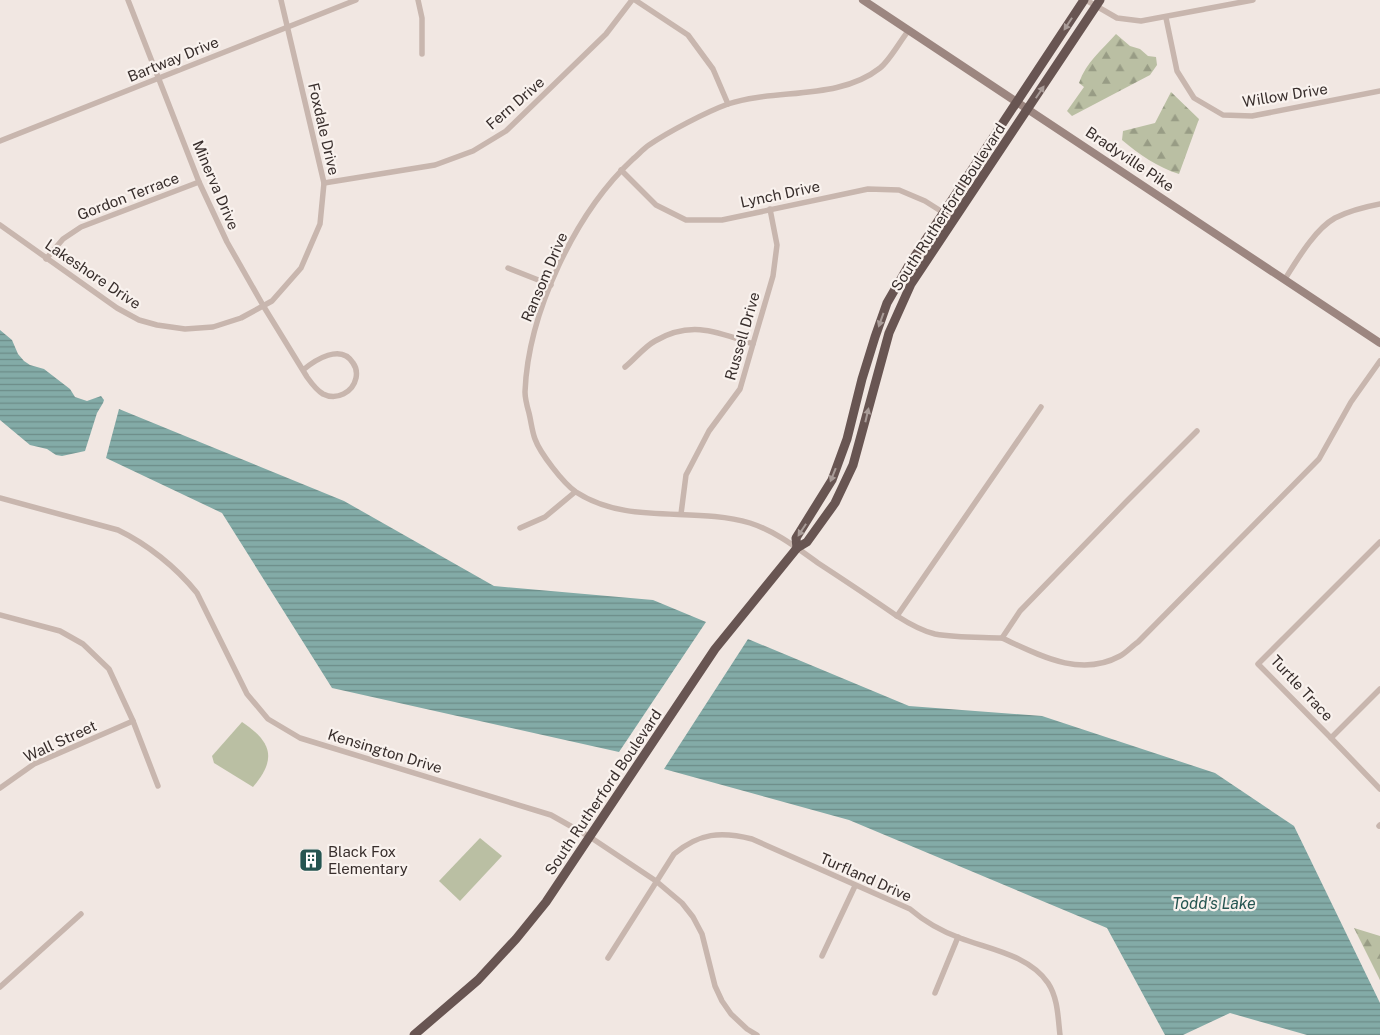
<svg xmlns="http://www.w3.org/2000/svg" width="1380" height="1035" font-family="'Public Sans',sans-serif">
  <style>
    .forest { fill: url(#forest-firs) }
    .park { fill: #babfa3 }
    .water { fill: url(#water-rules) }
    .lines { fill: none; stroke-linecap: round; stroke-linejoin: round }
    .minor { stroke: #c8b6ae; stroke-width: 5.5 }
    .secondary { stroke: #9c8680; stroke-width: 8 }
    .trunk { stroke: #685552; stroke-width: 9 }
    .oneway { fill: #a99c98 }
    .labels { text-anchor: middle; dominant-baseline: central; stroke-width: 4.5; stroke-linejoin: round; paint-order: stroke }
    .street-label { font-size: 15px; fill: #382e2c; stroke: #f9f2ee }
    .poi-label { font-size: 15px; fill: #382e2c; stroke: #f9f2ee; text-anchor: start }
    .water-label { font-size: 16px; font-style: italic; fill: #255551; stroke: #f9f2ee }
  </style>
  <defs>
    <pattern id="forest-firs" width="22" height="20" patternUnits="userSpaceOnUse" patternTransform="scale(1.25)"><rect width="22" height="20" fill="#babfa3"/><path d="M5 1l3.5 6h-7zM16 11l3.5 6h-7z" fill="#989c85"/></pattern>
    <pattern id="water-rules" width="6" height="5" patternUnits="userSpaceOnUse" patternTransform="scale(1.25)"><rect width="6" height="5" fill="#83aba7"/><path d="M0 2.5h6" fill="none" stroke="#6c8c88"/></pattern>
  </defs>
  <rect width="100%" height="100%" fill="#f1e7e2"/>
  <g class="forest">
    <path d="M 1116,34 L 1130,46 L 1140,49 L 1148,56 L 1156,57 L 1157,65 L 1150,75 L 1072,116 L 1067,111 L 1084,87 L 1079,83 C 1086,62 1102,50 1116,34 Z"/>
    <path d="M 1171,92 L 1199,119 L 1179,174 C 1157,167 1140,155 1122,140 L 1123,131 L 1155,123 Z"/>
    <path d="M 1354,928 L 1380,936 L 1380,980 Z"/>
  </g>
  <g class="park">
    <path d="M 242,722 C 272,742 277,759 253,787 L 214,763 L 212,756 Z"/>
    <path d="M 480,838 L 502,856 L 460,901 L 439,881 Z"/>
  </g>
  <g class="water">
    <path d="M 0,330 L 12,340 L 18,354 L 24,361 L 30,365 L 44,369 L 70,389 L 75,397 L 87,401 L 101,396 L 104,400 L 103,403 L 97,413 L 85,451 L 62,456 L 56,455 L 47,449 L 30,445 L 0,420 Z"/>
    <path d="M 119,409 L 344,501 L 494,586 L 653,600 L 706,622 L 619,752 L 332,688 L 222,513 L 106,458 Z"/>
    <path d="M 748,639 L 909,706 L 1042,716 L 1215,773 L 1294,826 L 1380,1003 L 1380,1035 L 1307,1035 L 1230,1013 L 1183,1035 L 1165,1035 L 1107,928 L 849,820 L 664,769 Z"/>
  </g>
  <g class="lines">
    <g class="minor">
      <path d="M 128,0 L 199,182 L 227,242 L 264,307 L 307,377 C 312,384 316,390 323,394 C 337,401 353,392 356,378 C 357,373 356,367 353,363 C 341,343 315,360 303,370"/>
      <path d="M 418,0 L 422,18 L 422,54"/>
      <path d="M 635,0 L 688,35 L 713,69 L 728,104"/>
      <path d="M 1086,0 L 1117,18 L 1141,21 L 1253,0"/>
      <path d="M 1166,18 L 1177,71 L 1194,98 L 1223,115 L 1252,116 L 1380,91"/>
      <path d="M 0,141 L 356,0"/>
      <path d="M 621,170 L 656,205 L 686,220 L 722,220 L 868,189 L 899,190 L 925,201 L 955,220"/>
      <path d="M 324,183 L 435,165 L 473,151 L 506,131 L 606,34 L 632,0"/>
      <path d="M 0,225 L 117,308 L 139,320 L 157,325 L 185,329 L 213,327 L 241,318 L 272,301 L 301,268 L 320,224 L 324,183 L 281,0"/>
      <path d="M 46,259 L 63,239 L 81,227 L 199,182"/>
      <path d="M 508,268 L 551,285"/>
      <path d="M 1285,279 C 1297,260 1315,229 1335,218 C 1349,211 1364,207 1380,204"/>
      <path d="M 625,367 C 635,359 644,347 655,341 C 691,320 717,332 753,344"/>
      <path d="M 1197,431 L 1127,501 L 1020,611 L 1002,638 C 1039,655 1080,678 1120,656 C 1126,653 1132,646 1138,642 L 1319,459 L 1351,402 L 1380,361"/>
      <path d="M 0,498 L 118,530 C 147,544 176,567 197,593 L 247,694 L 268,719 L 300,738 L 551,815 L 590,837 L 656,881 L 682,903 L 693,917 L 702,934 L 715,986 L 722,1001 L 731,1014 L 747,1029 L 757,1035"/>
      <path d="M 681,514 L 686,475 L 709,431 L 740,389 L 753,344 L 773,276 L 777,245 L 770,209"/>
      <path d="M 520,528 L 545,517 L 575,492"/>
      <path d="M 1380,542 L 1258,664 L 1331,738 L 1380,789"/>
      <path d="M 0,615 L 60,631 L 83,644 L 109,669 L 133,721 L 158,786"/>
      <path d="M 897,616 C 871,598 844,580 818,563 C 797,548 775,531 750,523 C 694,506 628,526 576,492 C 563,483 540,453 535,439 C 532,431 531,421 529,413 C 527,406 525,399 525,392 C 528,313 575,213 633,159 C 638,155 643,149 649,145 C 668,132 706,112 728,104 C 776,88 838,101 880,68 C 890,60 900,41 909,30"/>
      <path d="M 1002,638 C 980,637 957,638 935,634 C 922,631 908,623 897,616 L 1041,407"/>
      <path d="M 1331,738 L 1380,689"/>
      <path d="M 0,788 L 34,764 L 133,721"/>
      <path d="M 1379,826 L 1380,825"/>
      <path d="M 822,956 L 855,886"/>
      <path d="M 608,958 L 674,854 C 699,833 721,831 752,839 L 910,909 C 925,922 941,931 960,938 C 989,949 1029,955 1048,983 C 1058,998 1058,1018 1060,1035"/>
      <path d="M 0,987 L 81,914"/>
      <path d="M 935,993 L 958,937"/>
    </g>
    <path class="secondary" d="M 863,0 L 1380,343"/>
    <g class="trunk">
      <path d="M 797,548 L 796,538 L 832,480 L 847,439 L 862,379 L 875,337 L 887,303 L 909,265 L 1084,0"/>
      <path d="M 414,1035 L 478,980 L 516,939 L 546,902 L 715,649 L 797,548 L 807,542 L 835,503 L 853,465 L 889,333 L 911,284 L 1100,0"/>
    </g>
  </g>
  <defs><path id="oneway-solid" d="M-6-.8H1V-3.2L6.5 0L1 3.2V.8H-6Z" transform="scale(1.25)"/></defs>
  <g class="oneway">
    <use href="#oneway-solid" transform="translate(1068 24) rotate(123)"/>
    <use href="#oneway-solid" transform="translate(1040 92) rotate(-56)"/>
    <use href="#oneway-solid" transform="translate(881 320) rotate(110)"/>
    <use href="#oneway-solid" transform="translate(867 415) rotate(-77)"/>
    <use href="#oneway-solid" transform="translate(833 475) rotate(112)"/>
    <use href="#oneway-solid" transform="translate(802 530) rotate(123)"/>
  </g>
  <defs>
    <g id="building-square" transform="scale(1.25)"><rect x="-9" y="-9" width="18" height="18" rx="4" fill="#255551" stroke="#f9f2ee"/><path d="M-4-6H4V6H1V3H-1V6H-4ZM-2.5-4.3h1.7v1.8h-1.7ZM.8-4.3h1.7v1.8H.8ZM-2.5-1h1.7V.8h-1.7ZM.8-1h1.7V.8H.8Z" fill="#fff"/></g>
  </defs>
  <g fill-rule="evenodd">
    <use href="#building-square" x="311" y="860"/>
  </g>
  <g class="labels">
    <g class="street-label">
      <text transform="translate(173 59) rotate(-22)">Bartway Drive</text>
      <text transform="translate(1285 95) rotate(-9)">Willow Drive</text>
      <text transform="translate(515 103) rotate(-41)">Fern Drive</text>
      <text transform="translate(324 129) rotate(77)">Foxdale Drive</text>
      <text transform="translate(1130 159) rotate(34)">Bradyville Pike</text>
      <text transform="translate(216 185) rotate(67)">Minerva Drive</text>
      <text transform="translate(780 194) rotate(-12)">Lynch Drive</text>
      <text transform="translate(128 196) rotate(-21)">Gordon Terrace</text>
      <text transform="translate(948 207) rotate(-57)">South Rutherford Boulevard</text>
      <text transform="translate(93 274) rotate(34)">Lakeshore Drive</text>
      <text transform="translate(544 277) rotate(-67)">Ransom Drive</text>
      <text transform="translate(742 336) rotate(-74)">Russell Drive</text>
      <text transform="translate(1302 688) rotate(47)">Turtle Trace</text>
      <text transform="translate(60 741) rotate(-25)">Wall Street</text>
      <text transform="translate(385 751) rotate(17)">Kensington Drive</text>
      <text transform="translate(603 792) rotate(-56)">South Rutherford Boulevard</text>
      <text transform="translate(866 877) rotate(24)">Turfland Drive</text>
    </g>
    <g class="poi-label">
      <text x="328" y="851">Black Fox<tspan x="328" dy="17">Elementary</tspan></text>
    </g>
    <g class="water-label">
      <text x="1214" y="903">Todd's Lake</text>
    </g>
  </g>
</svg>
